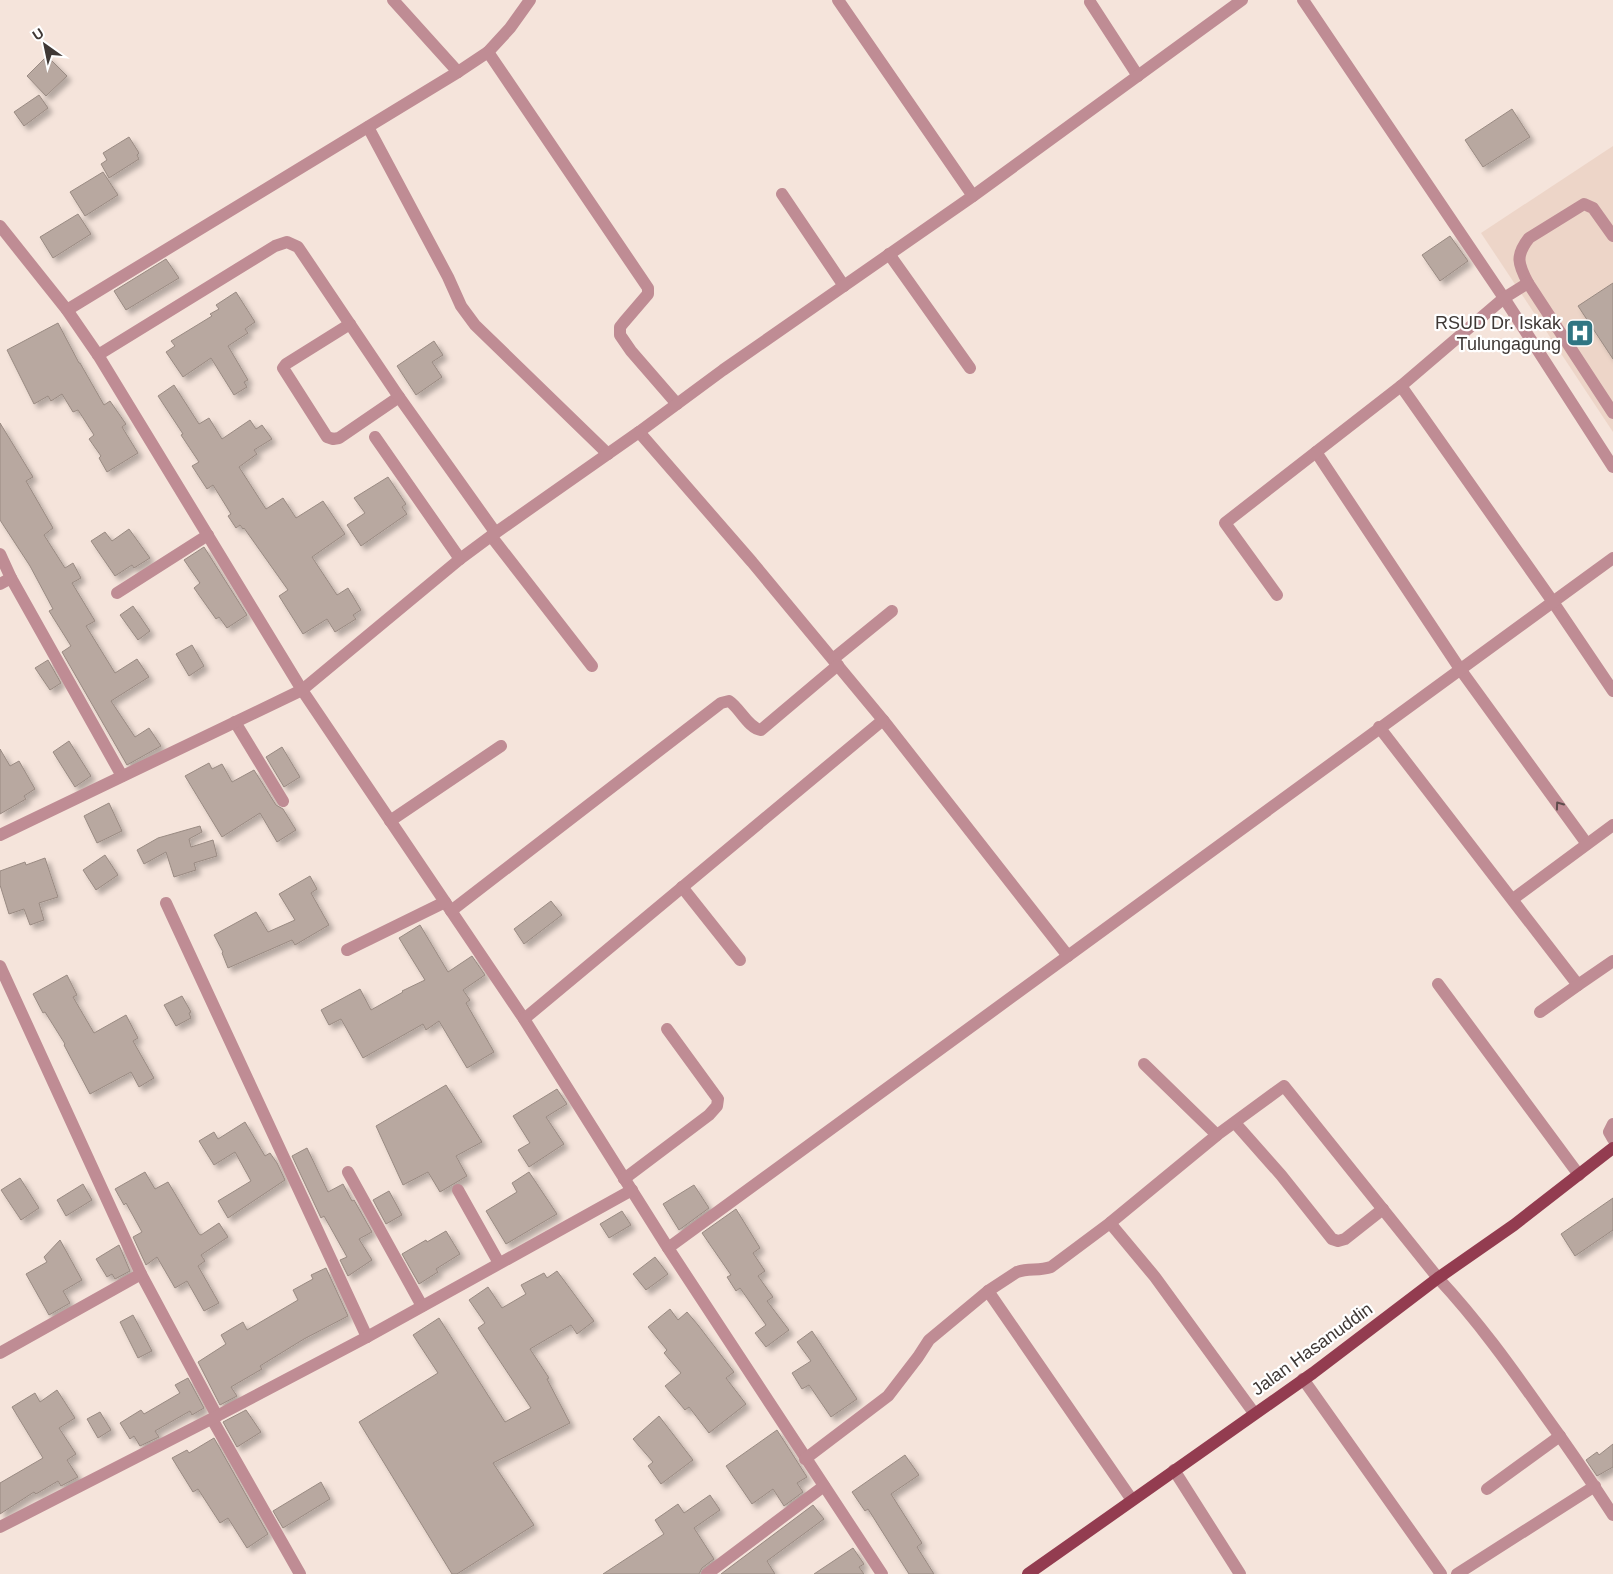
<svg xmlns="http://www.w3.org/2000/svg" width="1613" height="1574" font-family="Arial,sans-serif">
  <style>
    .built { fill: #edd5c8 }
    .building { fill: #b8a8a0; stroke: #998a82; filter: url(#shadow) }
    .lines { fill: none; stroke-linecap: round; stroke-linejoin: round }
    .minor { stroke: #bf8c94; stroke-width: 12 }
    .major { stroke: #933c50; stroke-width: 12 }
    .oneway { stroke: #5f4d4d }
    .labels { text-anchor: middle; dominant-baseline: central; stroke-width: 4.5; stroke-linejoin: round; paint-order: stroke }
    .poi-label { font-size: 18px; fill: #3f3835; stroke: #fff; text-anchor: end }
    .street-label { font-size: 18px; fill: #3f3835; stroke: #fff }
  </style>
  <defs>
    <filter id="shadow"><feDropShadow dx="4.5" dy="4.5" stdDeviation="2.5" flood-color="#0004"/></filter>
  </defs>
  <rect width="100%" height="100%" fill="#f5e4db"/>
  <path class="built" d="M 1613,146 L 1613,432 L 1481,233 Z"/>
  <g class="building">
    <path d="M 47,56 L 67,76 L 46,96 L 27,76 Z"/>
    <path d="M 39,95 L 48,108 L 24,126 L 14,112 Z"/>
    <path d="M 1512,109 L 1530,137 L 1483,167 L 1465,140 Z"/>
    <path d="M 129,137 L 139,153 L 137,155 L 139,159 L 109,178 L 101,164 L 107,160 L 103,153 Z"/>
    <path d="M 103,172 L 118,195 L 85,216 L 70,192 Z"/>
    <path d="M 78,214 L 91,234 L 53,258 L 40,237 Z"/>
    <path d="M 1450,236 L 1468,261 L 1440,281 L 1422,255 Z"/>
    <path d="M 166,259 L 179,278 L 126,310 L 114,291 Z"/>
    <path d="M 1613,283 L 1613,359 L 1578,306 Z"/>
    <path d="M 236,292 L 255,322 L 245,329 L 248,333 L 228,346 L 248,380 L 244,382 L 247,387 L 234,395 L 211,358 L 183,377 L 166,352 L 175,346 L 171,341 L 212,316 L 210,314 L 219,309 L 216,305 Z"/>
    <path d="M 58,323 L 79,363 L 80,363 L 104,405 L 110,401 L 126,424 L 122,427 L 138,453 L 107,472 L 99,458 L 101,456 L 89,439 L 94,435 L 78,410 L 73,412 L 62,394 L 51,401 L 48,396 L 34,404 L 7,350 Z"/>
    <path d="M 434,341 L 443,355 L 432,362 L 442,377 L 416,395 L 397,366 Z"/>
    <path d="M 174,385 L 199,424 L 209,418 L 222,439 L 250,420 L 256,429 L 262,425 L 272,439 L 254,450 L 257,454 L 239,467 L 266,509 L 283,498 L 296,518 L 323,501 L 345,534 L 312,557 L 337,595 L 348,588 L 361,610 L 353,615 L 356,619 L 335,632 L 327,619 L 303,634 L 279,596 L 288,590 L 244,528 L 243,529 L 240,525 L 236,528 L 228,516 L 231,514 L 213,485 L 207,489 L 192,466 L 199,462 L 181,435 L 183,434 L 158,396 Z"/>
    <path d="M 0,423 L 33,477 L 26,481 L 53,528 L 44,535 L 65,568 L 73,563 L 81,578 L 72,583 L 95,621 L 86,626 L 115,673 L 137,659 L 149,677 L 111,701 L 135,737 L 149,728 L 161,746 L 127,765 L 62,652 L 71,646 L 49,611 L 53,609 L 30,566 L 0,520 Z"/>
    <path d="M 388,477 L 406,504 L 402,507 L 407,514 L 361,546 L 347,525 L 365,513 L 354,498 Z"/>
    <path d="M 129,529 L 150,558 L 134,568 L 132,565 L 115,576 L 91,541 L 105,532 L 112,541 Z"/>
    <path d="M 204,547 L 247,615 L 227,628 L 219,617 L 216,619 L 194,588 L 200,583 L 184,560 Z"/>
    <path d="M 133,606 L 150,631 L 138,640 L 120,615 Z"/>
    <path d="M 192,645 L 204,666 L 189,676 L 176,654 Z"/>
    <path d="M 48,660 L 61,683 L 50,690 L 35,668 Z"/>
    <path d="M 69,741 L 91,776 L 75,787 L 53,752 Z"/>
    <path d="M 282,747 L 300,777 L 284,787 L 266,757 Z"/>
    <path d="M 0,749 L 10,766 L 19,761 L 35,789 L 24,796 L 26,799 L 0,814 Z"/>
    <path d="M 209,763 L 212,769 L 222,764 L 232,782 L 254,770 L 276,805 L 283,809 L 296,830 L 277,842 L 260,813 L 222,837 L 185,776 Z"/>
    <path d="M 109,803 L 122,831 L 97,843 L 84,816 Z"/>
    <path d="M 200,826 L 202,832 L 189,839 L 191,847 L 213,840 L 217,856 L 194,863 L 196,870 L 174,877 L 166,852 L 144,864 L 137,850 L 158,838 Z"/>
    <path d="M 105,855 L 118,875 L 96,890 L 83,870 Z"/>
    <path d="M 45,858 L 58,897 L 39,903 L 44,920 L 30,925 L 24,909 L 9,914 L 0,885 L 0,871 L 25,862 L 26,865 Z"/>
    <path d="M 310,876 L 317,889 L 311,893 L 329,925 L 295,945 L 292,940 L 228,968 L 222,953 L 223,952 L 214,935 L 256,912 L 268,932 L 295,920 L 279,894 Z"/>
    <path d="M 551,901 L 562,915 L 524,944 L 514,929 Z"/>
    <path d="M 420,925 L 448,972 L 472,956 L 485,975 L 463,990 L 470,1000 L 466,1003 L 494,1052 L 467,1068 L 439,1021 L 426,1030 L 423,1024 L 363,1058 L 341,1019 L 329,1025 L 321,1010 L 360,989 L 371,1010 L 403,992 L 402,991 L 425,980 L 399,938 Z"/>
    <path d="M 67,975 L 77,995 L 73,997 L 94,1033 L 126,1015 L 138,1038 L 133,1041 L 154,1078 L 139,1087 L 131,1072 L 90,1094 L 64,1045 L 65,1044 L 45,1012 L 43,1013 L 33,994 Z"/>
    <path d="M 182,996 L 191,1012 L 189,1013 L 191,1018 L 176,1026 L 164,1005 Z"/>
    <path d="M 446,1085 L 482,1142 L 456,1156 L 467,1176 L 440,1192 L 428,1172 L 403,1185 L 376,1126 Z"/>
    <path d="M 557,1089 L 567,1104 L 546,1117 L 564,1144 L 529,1167 L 518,1150 L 530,1143 L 513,1116 Z"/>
    <path d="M 245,1122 L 265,1156 L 270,1153 L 277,1163 L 285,1180 L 228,1218 L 218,1201 L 251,1181 L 235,1152 L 214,1165 L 199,1141 L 214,1132 L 218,1139 Z"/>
    <path d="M 307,1148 L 328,1192 L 343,1184 L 352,1201 L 354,1200 L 372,1232 L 359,1239 L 372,1260 L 348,1276 L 340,1260 L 347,1257 L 324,1216 L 321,1218 L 292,1156 Z"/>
    <path d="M 145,1172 L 155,1189 L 168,1182 L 199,1234 L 201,1235 L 219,1223 L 228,1237 L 201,1255 L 205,1261 L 198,1266 L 219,1303 L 204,1311 L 187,1281 L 175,1288 L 157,1257 L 146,1265 L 133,1237 L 142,1232 L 126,1203 L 124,1205 L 115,1189 Z"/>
    <path d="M 529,1172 L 557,1214 L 506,1244 L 486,1211 L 517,1192 L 512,1183 Z"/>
    <path d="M 20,1178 L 39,1208 L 21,1220 L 1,1190 Z"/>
    <path d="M 83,1184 L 92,1200 L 66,1216 L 57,1200 Z"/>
    <path d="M 694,1185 L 709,1208 L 679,1230 L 663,1204 Z"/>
    <path d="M 389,1191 L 402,1215 L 386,1224 L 373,1200 Z"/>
    <path d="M 1613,1198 L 1613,1230 L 1575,1256 L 1561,1234 Z"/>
    <path d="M 736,1209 L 760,1248 L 753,1253 L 765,1271 L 758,1276 L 773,1297 L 767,1301 L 789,1330 L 766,1347 L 755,1333 L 766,1325 L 740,1288 L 736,1291 L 727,1277 L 731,1275 L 702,1233 Z"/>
    <path d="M 622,1211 L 631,1225 L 609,1238 L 600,1224 Z"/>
    <path d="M 446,1231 L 460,1254 L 436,1269 L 438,1272 L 419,1284 L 402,1254 L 426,1240 L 427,1242 Z"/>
    <path d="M 60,1240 L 82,1280 L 63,1291 L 70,1303 L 49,1315 L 26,1274 L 47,1262 L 44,1257 Z"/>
    <path d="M 119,1245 L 130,1271 L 115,1279 L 112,1274 L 107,1277 L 96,1259 Z"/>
    <path d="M 655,1257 L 668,1274 L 646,1290 L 633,1274 Z"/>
    <path d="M 326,1268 L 348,1316 L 304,1339 L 260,1366 L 262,1369 L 231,1387 L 237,1396 L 220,1405 L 198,1362 L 226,1344 L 221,1335 L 243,1322 L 247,1330 L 298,1300 L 293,1290 L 313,1279 L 311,1275 Z"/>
    <path d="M 557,1271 L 594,1321 L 577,1334 L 571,1325 L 530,1349 L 549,1378 L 547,1379 L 570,1423 L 493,1463 L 534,1525 L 457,1574 L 452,1574 L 359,1422 L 438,1373 L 413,1335 L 439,1318 L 505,1422 L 531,1408 L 478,1328 L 485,1323 L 469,1300 L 488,1287 L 502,1308 L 526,1294 L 521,1285 L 544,1273 L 547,1278 Z"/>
    <path d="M 670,1309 L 678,1320 L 687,1312 L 698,1325 L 734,1372 L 726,1378 L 746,1404 L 709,1433 L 689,1407 L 685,1410 L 665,1386 L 681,1373 L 664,1353 L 667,1350 L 648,1327 Z"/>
    <path d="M 133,1315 L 152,1351 L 138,1358 L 120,1322 Z"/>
    <path d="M 812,1331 L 857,1399 L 831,1417 L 809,1385 L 802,1389 L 792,1373 L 811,1361 L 797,1342 Z"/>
    <path d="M 188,1378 L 204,1408 L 192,1415 L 190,1411 L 155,1431 L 159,1437 L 140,1446 L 134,1436 L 130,1439 L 120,1423 L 141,1410 L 144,1414 L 180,1393 L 175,1385 Z"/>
    <path d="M 57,1390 L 75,1418 L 59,1428 L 76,1454 L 67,1460 L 78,1477 L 61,1486 L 58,1481 L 36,1494 L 34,1492 L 0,1514 L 0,1483 L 43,1458 L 12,1407 L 35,1393 L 40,1402 Z"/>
    <path d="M 246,1410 L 261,1432 L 237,1447 L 223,1422 Z"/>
    <path d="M 100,1412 L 111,1430 L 98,1438 L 87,1419 Z"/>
    <path d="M 659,1416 L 693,1460 L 661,1484 L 648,1466 L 653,1462 L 633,1439 Z"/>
    <path d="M 777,1430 L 807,1477 L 797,1483 L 803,1492 L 784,1506 L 773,1489 L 752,1504 L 726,1466 Z"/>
    <path d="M 214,1438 L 268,1534 L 247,1548 L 228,1518 L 220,1523 L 198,1489 L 193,1492 L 172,1458 L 187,1450 L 189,1453 Z"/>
    <path d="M 1613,1444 L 1613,1467 L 1597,1476 L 1586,1460 L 1597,1452 L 1599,1455 Z"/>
    <path d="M 905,1455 L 919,1475 L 891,1494 L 922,1543 L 917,1547 L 934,1574 L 909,1574 L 868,1509 L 865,1511 L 852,1492 Z"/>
    <path d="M 321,1482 L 330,1499 L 283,1528 L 273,1511 Z"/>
    <path d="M 710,1495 L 720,1510 L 694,1528 L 714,1559 L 702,1568 L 699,1574 L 603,1574 L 664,1534 L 655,1520 L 678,1504 L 684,1513 Z"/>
    <path d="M 813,1505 L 824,1519 L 767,1561 L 775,1574 L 721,1574 Z"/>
    <path d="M 853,1548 L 864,1564 L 859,1567 L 864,1574 L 814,1574 Z"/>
  </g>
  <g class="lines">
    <g class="minor">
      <path d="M 393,0 L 458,72"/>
      <path d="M 838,0 L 973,196"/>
      <path d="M 1303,0 L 1504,298 L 1613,467"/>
      <path d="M 1090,2 L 1138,76"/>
      <path d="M 488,52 L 510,28 L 530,0"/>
      <path d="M 368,127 L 448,277 L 461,306 L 475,325 L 608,454"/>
      <path d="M 782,194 L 844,286"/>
      <path d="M 0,226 L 67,310 L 98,355 L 302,690 L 524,1019 L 668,1248 L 882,1574"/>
      <path d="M 1613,236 L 1593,208 L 1584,204 L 1529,238 C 1515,256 1518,264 1528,283 L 1613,413"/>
      <path d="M 889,254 L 970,368"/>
      <path d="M 67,310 L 458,72 L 488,52 L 648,288 L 648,294 L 624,322 L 620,327 L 620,335 L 631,351 L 677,404"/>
      <path d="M 350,324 L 286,364 L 283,368 L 327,437 L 333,439 L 339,438 L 399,397"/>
      <path d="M 98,355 L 275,246 L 287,242 L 298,247 L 399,397 L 495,532"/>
      <path d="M 1401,386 L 1553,602 L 1613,691"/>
      <path d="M 639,432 L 752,562 L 883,720 L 1068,956"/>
      <path d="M 375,437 L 460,559"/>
      <path d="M 1316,452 L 1460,669 L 1587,844"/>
      <path d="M 491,536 L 592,666"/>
      <path d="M 0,554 L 11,578 L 122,776"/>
      <path d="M 0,584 L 11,578"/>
      <path d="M 117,593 L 208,535"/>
      <path d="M 1277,595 L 1225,523 L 1401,386 L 1504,298 L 1528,283"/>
      <path d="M 833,659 L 892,611"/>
      <path d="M 235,722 L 283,801"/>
      <path d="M 1379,727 L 1578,985 L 1613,961"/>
      <path d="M 390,821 L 501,746"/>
      <path d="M 0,835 L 302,690 L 460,559 L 491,536 L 639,432 L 723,370 L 973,196 L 1242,0"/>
      <path d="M 682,887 L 740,960"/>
      <path d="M 1513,899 L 1613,825"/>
      <path d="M 166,903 L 367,1337"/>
      <path d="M 451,911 L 721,703 L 729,701 C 740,708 748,728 761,730 L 838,665"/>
      <path d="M 347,950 L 445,902"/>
      <path d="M 0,966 L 141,1274 L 217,1416"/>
      <path d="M 1438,984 L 1579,1175"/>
      <path d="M 1540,1012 L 1578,985"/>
      <path d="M 524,1019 L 883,720"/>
      <path d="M 1144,1064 L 1217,1135"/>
      <path d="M 1235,1123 L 1281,1175 L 1332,1239 L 1338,1241 L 1345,1239 L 1383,1209"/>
      <path d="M 1613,1124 L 1609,1132 L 1613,1139"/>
      <path d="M 348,1172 L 422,1306"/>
      <path d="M 624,1179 L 709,1115 L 717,1106 L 718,1099 L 667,1029"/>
      <path d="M 458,1190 L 499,1263"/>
      <path d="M 1110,1223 L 1155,1277 L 1254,1413"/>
      <path d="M 668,1248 L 1613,558"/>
      <path d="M 988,1291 L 1132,1500"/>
      <path d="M 0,1353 L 141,1274"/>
      <path d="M 1303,1379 L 1441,1574"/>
      <path d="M 212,1419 L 300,1574"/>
      <path d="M 805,1459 L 888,1396 L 918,1357 L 929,1340 L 988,1291 L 1017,1272 C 1028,1268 1039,1271 1051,1267 L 1110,1223 L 1217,1135 L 1284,1086 L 1438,1278 C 1478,1321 1511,1367 1544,1414 C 1568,1447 1591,1481 1613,1515"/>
      <path d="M 1174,1470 L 1240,1574"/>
      <path d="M 1487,1489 L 1560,1436"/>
      <path d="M 0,1527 L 217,1416 L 367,1337 L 632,1190"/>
      <path d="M 707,1574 L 824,1486"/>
      <path d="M 1457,1574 L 1595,1486"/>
    </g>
    <path class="major" d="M 1028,1574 L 1313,1373 L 1438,1278 L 1514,1225 L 1613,1148"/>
  </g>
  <defs><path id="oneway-chevron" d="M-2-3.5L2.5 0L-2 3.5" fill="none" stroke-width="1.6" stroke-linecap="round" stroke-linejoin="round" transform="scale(1.25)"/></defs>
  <use class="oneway" href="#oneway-chevron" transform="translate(1559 805) rotate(-126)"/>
  <defs>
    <g id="hospital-square" transform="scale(1.4375)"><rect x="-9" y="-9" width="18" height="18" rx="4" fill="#307683" stroke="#fff"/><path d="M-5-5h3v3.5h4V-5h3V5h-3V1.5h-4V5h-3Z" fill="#fff"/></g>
  </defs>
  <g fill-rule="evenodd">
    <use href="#hospital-square" x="1580" y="333"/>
  </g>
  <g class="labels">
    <g class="poi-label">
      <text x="1561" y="323">RSUD Dr. Iskak<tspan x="1561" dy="21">Tulungagung</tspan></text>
    </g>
    <g class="street-label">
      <text transform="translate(1312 1349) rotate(-36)">Jalan Hasanuddin</text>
    </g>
  </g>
  <g transform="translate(45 45) rotate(327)" stroke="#ffffff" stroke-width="4" paint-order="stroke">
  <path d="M0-4L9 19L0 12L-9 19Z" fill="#3f3835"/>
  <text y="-8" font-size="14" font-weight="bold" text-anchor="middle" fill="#3f3835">U</text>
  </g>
</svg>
